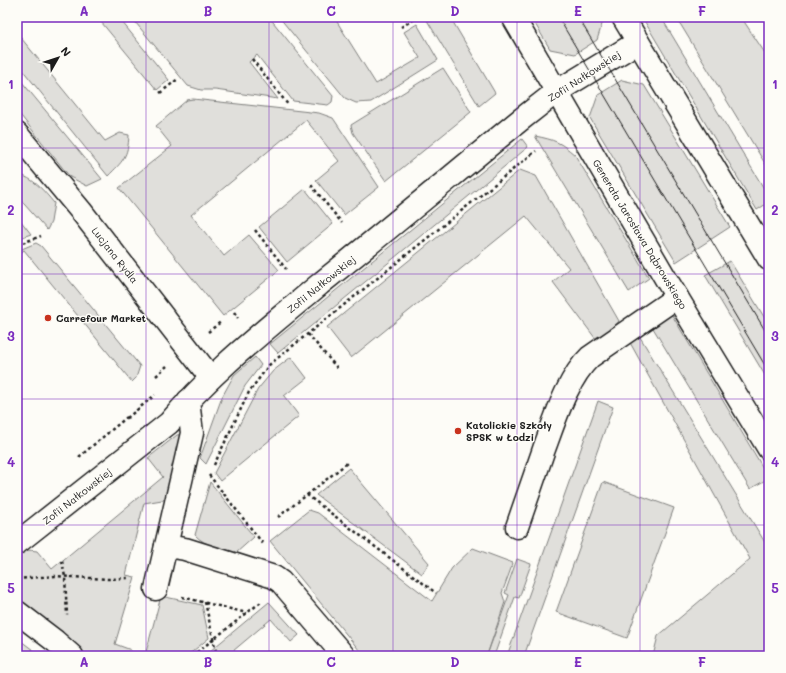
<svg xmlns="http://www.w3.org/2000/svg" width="786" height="673" font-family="Mali,sans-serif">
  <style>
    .green { fill: #e0dfdb; stroke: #7e7e7c }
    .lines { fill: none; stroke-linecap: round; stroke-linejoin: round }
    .minor-casing { stroke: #1c1c1c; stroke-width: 25 }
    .major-casing { stroke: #1c1c1c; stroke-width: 25 }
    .path { stroke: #1c1c1c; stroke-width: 2.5; stroke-dasharray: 3 3; stroke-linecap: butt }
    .minor { stroke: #fdfcf7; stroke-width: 22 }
    .major { stroke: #fdfcf7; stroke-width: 22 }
    .tram { stroke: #1c1c1c; stroke-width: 1 }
    .grid { fill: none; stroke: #7b2cbf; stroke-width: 1; stroke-opacity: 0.55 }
    .poi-dot { fill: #c8321e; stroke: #fdfcf7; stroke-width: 1.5 }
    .labels { text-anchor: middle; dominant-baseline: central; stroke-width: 3; stroke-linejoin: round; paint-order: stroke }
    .street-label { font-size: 10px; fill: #1c1c1c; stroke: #fdfcf7 }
    .poi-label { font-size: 10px; font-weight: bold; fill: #1c1c1c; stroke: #fdfcf7; text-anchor: start }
    .neatline { fill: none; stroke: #7b2cbf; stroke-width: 1.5 }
    .grid-label { font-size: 13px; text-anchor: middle; font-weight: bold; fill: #7b2cbf }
  </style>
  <rect width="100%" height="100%" fill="#fdfcf7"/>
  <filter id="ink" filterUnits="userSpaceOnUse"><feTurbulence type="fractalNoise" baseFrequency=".025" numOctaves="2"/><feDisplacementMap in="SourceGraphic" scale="8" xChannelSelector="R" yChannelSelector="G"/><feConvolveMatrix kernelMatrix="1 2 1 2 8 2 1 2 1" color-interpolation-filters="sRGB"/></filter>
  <g filter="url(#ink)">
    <g class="green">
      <path d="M 97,17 L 118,17 L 169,80 L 157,90 Z"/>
      <path d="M 131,17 L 269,17 L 333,96 L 332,102 L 328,105 L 293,101 L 257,55 L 249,62 L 278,99 L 215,90 L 201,90 L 188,86 Z"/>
      <path d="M 279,17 L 334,17 L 376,84 L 420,58 L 404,32 L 417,24 L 438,60 L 371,102 L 356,103 L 345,98 Z"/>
      <path d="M 425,17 L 450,17 L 495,93 L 479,106 Z"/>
      <path d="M 531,17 L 603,17 L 604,18 L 597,40 L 575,54 L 550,49 Z"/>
      <path d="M 642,17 L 661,17 L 769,197 L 769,202 L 757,210 Z"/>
      <path d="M 676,17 L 741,17 L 769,59 L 769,170 Z"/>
      <path d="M 17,33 L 105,141 L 120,133 L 129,135 C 128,157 123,161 108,176 L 17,63 Z"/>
      <path d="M 443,68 L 471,112 L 386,181 L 353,133 L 351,125 Z"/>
      <path d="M 17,76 L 102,179 L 87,186 L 70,177 L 17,111 Z"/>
      <path d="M 622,80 L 644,85 L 730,227 L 676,262 L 590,118 L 598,95 Z"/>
      <path d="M 193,99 L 319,113 L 333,118 L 379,187 L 344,215 L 316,180 L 339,161 L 306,120 L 191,215 L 224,256 L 249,235 L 279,270 L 223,316 L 119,188 L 172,146 L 156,126 L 187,100 Z"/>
      <path d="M 535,136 C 555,140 560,142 575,155 L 649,278 L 629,292 Z"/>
      <path d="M 522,139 L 528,147 L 376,273 L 278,353 L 270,344 Z"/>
      <path d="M 520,170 L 536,176 L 619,321 L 610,331 L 595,338 L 553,282 L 569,268 L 526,216 L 351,358 L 327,327 Z"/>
      <path d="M 17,174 C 34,178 43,190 54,203 L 51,222 L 47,230 L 17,196 Z"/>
      <path d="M 305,189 L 333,224 L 287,262 L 259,227 Z"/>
      <path d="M 17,216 L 31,234 L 17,239 Z"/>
      <path d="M 36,243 L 41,246 L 140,366 L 136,378 L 132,382 L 24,250 L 17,256 L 17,251 Z"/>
      <path d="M 730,261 L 769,325 L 769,382 L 705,275 Z"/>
      <path d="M 669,310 L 769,478 L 750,489 L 650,323 Z"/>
      <path d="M 640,337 L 769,549 L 769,656 L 653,656 L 658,636 L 750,559 L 628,339 Z"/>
      <path d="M 255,357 L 261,365 L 245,386 L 206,464 L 200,458 L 222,397 L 234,375 Z"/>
      <path d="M 291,357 L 307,378 L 284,396 L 299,416 L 220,481 L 214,473 L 258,389 L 273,371 Z"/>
      <path d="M 598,401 L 613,407 L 524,656 L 507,656 Z"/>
      <path d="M 184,434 L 168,499 L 144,503 L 126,575 L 135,577 L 115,644 L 131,650 L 129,656 L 87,656 L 78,646 L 17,598 L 17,555 C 23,549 29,550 37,551 L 52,569 L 163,477 L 148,458 L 177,435 Z"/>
      <path d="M 349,468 L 429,563 L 422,574 L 316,495 Z"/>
      <path d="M 210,482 L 254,537 L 236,553 C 222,549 205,546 195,535 Z"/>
      <path d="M 603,482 L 674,508 L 627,638 L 556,612 Z"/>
      <path d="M 309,510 L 318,513 L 432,601 L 452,568 L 473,548 L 513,563 L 502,593 L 505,602 L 487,655 L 509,595 L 505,593 L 517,559 L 531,564 L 519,598 L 515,597 L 494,656 L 364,656 L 270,541 Z"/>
      <path d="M 161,596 L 202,605 L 209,638 L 187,656 L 145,656 Z"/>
      <path d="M 269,602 L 299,635 L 291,642 L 271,619 L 233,651 L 236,656 L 204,656 Z"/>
      <path d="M 17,638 L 41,656 L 17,656 Z"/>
    </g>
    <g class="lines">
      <g class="minor-casing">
        <g id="minor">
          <path d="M 17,134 L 81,211 L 211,378"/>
          <path d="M 517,527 C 526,501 535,475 544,449 C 555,420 567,379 590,357 L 677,297"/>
          <path d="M 17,543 L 169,423 C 213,370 268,328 320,284 C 387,230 453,175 519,121 L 556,92 L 638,42"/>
          <path d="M 166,546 L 185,549 L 274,577 L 281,582 L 344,656"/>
          <path d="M 156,589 L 192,433 L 188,401"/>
          <path d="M 17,612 L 55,641 L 72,656"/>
        </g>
      </g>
      <g class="major-casing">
        <g id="major">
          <path d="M 513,17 L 666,279 L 769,449"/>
          <path d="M 623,17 L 769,259"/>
        </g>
      </g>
      <g class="path">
        <path d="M 401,27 L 418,17"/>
        <path d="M 252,59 L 289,106"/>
        <path d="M 160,93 L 178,79"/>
        <path d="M 311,185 L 342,223"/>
        <path d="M 255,230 L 286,269"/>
        <path d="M 17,245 L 41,236"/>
        <path d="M 234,312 L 238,318"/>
        <path d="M 208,332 L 222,321"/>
        <path d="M 308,334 L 338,369"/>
        <path d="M 156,376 L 167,366"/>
        <path d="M 127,418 L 155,395"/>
        <path d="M 79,457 L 127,417"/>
        <path d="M 214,465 L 249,392 L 269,365 L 536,151"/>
        <path d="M 209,475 L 264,545"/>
        <path d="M 307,495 L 347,463"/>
        <path d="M 278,517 L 307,495 L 436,593"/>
        <path d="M 62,561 L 65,577 L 67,615"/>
        <path d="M 17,579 L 55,576 L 108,579 L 130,578"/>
        <path d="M 182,597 L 247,613"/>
        <path d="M 205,602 L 217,656"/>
        <path d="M 192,656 L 261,602"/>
      </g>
      <use href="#minor" class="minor"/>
      <use href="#major" class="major"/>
      <g class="tram">
        <path d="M 558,17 L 769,372"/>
        <path d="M 578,17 L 769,337"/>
      </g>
    </g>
  </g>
  <path class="grid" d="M 146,17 L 146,656M 269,17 L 269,656M 393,17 L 393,656M 517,17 L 517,656M 640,17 L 640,656M 17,148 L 769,148M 17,274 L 769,274M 17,399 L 769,399M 17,525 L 769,525"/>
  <g class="poi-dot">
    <circle cx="48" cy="318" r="4"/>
    <circle cx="458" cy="431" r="4"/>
  </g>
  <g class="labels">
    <g class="street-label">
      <text transform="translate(584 76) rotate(-33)">Zofii Nałkowskiej</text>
      <text transform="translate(640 234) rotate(59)">Generała Jarosława Dąbrowskiego</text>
      <text transform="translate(115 255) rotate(52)">Lucjana Rydla</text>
      <text transform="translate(321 284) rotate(-39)">Zofii Nałkowskiej</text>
      <text transform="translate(77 496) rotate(-38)">Zofii Nałkowskiej</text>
    </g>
    <g class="poi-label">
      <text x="56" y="318">Carrefour Market</text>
      <text x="466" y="425">Katolickie Szkoły<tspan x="466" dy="12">SPSK w Łodzi</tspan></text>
    </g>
  </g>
  <rect width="786" height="673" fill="none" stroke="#fdfcf7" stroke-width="44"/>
  <g transform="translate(58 58) rotate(51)" stroke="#fdfcf7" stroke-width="3" paint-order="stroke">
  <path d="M0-3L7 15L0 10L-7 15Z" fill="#1c1c1c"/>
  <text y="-6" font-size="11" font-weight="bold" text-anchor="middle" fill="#1c1c1c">N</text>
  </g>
  <rect x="22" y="22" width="742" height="629" class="neatline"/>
  <g class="grid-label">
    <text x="84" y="16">A</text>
    <text x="208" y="16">B</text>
    <text x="331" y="16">C</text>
    <text x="455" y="16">D</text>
    <text x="578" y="16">E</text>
    <text x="702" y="16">F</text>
    <text x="11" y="89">1</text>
    <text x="775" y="89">1</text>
    <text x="11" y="215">2</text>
    <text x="775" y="215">2</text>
    <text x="11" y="341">3</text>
    <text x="775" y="341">3</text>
    <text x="11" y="467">4</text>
    <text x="775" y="467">4</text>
    <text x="11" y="593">5</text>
    <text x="775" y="593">5</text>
    <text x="84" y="667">A</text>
    <text x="208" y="667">B</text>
    <text x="331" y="667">C</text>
    <text x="455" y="667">D</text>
    <text x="578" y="667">E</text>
    <text x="702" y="667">F</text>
  </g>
</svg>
